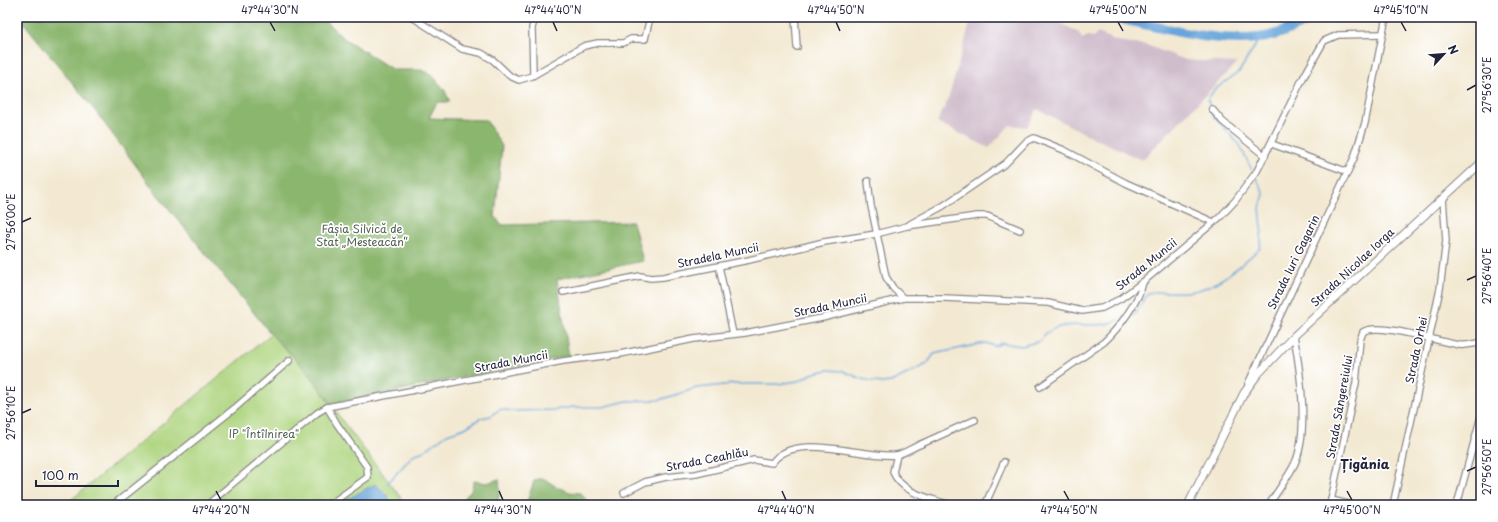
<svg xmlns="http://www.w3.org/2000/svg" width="1498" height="522" font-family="'Playpen Sans',sans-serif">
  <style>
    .industrial { fill: #d0bdcc }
    .green { fill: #add47e; stroke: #687b5c }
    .forest { fill: #8ab66d; stroke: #566c54 }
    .water { fill: #68a5da; stroke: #45648a }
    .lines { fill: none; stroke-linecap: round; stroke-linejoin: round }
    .stream { stroke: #68a5da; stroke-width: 1.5 }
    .river { stroke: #68a5da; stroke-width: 10 }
    .minor-casing { stroke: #8a8686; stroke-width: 8 }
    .major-casing { stroke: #8a8686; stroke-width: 9 }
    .minor { stroke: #fff; stroke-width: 5.5 }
    .major { stroke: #fff; stroke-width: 7 }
    .ticks { fill: none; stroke: #22223b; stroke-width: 1.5 }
    .labels { text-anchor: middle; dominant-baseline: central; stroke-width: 3.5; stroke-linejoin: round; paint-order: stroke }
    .park-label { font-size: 11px; fill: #536052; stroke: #fff }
    .street-label { font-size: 11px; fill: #22223b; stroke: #fff }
    .quarter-label { font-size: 13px; font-weight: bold; fill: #22223b; stroke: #fff }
    .neatline { fill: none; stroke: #22223b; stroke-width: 1.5 }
    .ticks-label { font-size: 10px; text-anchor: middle; fill: #22223b }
  </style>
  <rect width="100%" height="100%" fill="#fff"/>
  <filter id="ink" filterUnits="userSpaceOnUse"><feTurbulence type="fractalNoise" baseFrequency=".025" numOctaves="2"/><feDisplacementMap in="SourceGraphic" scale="8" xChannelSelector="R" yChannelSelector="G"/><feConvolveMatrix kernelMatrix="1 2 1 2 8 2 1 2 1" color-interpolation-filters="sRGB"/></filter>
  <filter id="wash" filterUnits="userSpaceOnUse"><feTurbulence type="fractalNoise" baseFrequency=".012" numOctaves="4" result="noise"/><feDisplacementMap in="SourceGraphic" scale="16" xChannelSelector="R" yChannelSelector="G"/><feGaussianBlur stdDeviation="0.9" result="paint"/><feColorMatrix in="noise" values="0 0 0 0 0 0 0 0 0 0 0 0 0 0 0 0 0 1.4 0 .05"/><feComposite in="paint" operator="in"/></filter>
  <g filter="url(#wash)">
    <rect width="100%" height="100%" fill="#f3e9d2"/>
    <path class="industrial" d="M 972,17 L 1049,17 L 1079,33 L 1082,39 L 1088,36 L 1094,37 L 1098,33 L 1117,41 L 1146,45 L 1186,60 L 1237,63 L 1142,160 L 1090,136 L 1037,109 L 1027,127 L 1010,125 L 989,148 L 937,122 L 948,100 Z"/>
    <path class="green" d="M 271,334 L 309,373 L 344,423 L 405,503 L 403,505 L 65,505 Z"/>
    <g class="forest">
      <path d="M 19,17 L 321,17 L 342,37 L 393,70 L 421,70 L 431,74 L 444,89 L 450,102 L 437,102 L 429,118 L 486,120 L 502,146 L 495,216 L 501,225 L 633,222 L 643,261 L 557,279 L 569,356 L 331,404 L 309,373 L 271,334 L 157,194 L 96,112 Z"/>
      <path d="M 499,479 L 500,491 L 497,505 L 458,505 L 471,491 L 474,481 L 487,483 Z"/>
      <path d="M 538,479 L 545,479 L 555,486 L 569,492 L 580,493 L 589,502 L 585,505 L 526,505 L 534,481 Z"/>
    </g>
    <path class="water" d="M 375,484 L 386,494 L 394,505 L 337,505 Z"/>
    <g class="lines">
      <g class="stream">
        <path d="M 1210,108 L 1208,99 L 1214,90 L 1239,72 L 1260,38"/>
        <path d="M 1212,114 L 1240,146 L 1252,170"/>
        <path d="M 1130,316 L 1135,314 L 1148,293 C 1161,291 1173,293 1186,292 C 1215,290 1239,267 1260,248 L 1262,228 L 1260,208 L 1264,194 L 1257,179"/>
        <path d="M 387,484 L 413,455 L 424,451 L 447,434 L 465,428 L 481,418 L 491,416 L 500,409 L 511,411 L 555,410 L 573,407 L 602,407 L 627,401 L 659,400 L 697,388 L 734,384 L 778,384 L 798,381 L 814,373 L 827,370 L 843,371 L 862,379 L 881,383 L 891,382 L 927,364 L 934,354 L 985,343 L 995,346 L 1002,343 L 1022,346 L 1040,341 C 1053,318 1085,328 1106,324 C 1110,323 1114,321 1118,320"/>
      </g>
      <path class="river" d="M 1113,17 C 1161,27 1210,43 1259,38 C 1279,36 1298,25 1317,17"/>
    </g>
  </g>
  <g filter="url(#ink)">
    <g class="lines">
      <g class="minor-casing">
        <g id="minor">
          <path d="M 412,17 L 462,49 L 481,53 L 493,60 L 510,76 L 519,80 L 532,76 L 584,46 L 598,43 L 623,43 L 631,39 L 645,39 L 650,17"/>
          <path d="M 795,17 L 797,47"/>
          <path d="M 533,74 L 532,28 L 535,17"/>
          <path d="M 1212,109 L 1222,121 L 1265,156"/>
          <path d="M 1272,144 L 1348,172"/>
          <path d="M 868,181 L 871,206 L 886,277 L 893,288 L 903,298"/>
          <path d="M 910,224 L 943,206 L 1006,163 L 1026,142 L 1034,138 L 1064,150 L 1126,183 L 1213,222"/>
          <path d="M 719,266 L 733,334"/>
          <path d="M 563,292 L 640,276 L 651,278 L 663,277 L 749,260 L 824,242 L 876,234 L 907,226 L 977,216 L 987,216 L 1020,230"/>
          <path d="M 1248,384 L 1354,158 L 1365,123 L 1386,17"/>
          <path d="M 1040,387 L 1104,342 C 1118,329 1140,300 1143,282"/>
          <path d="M 327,407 L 337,424 L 367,467 L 368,477 L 329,505"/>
          <path d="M 897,455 L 893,472 C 902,494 931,498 950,505"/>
          <path d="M 624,493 L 645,482 L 666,477 L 696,474 L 754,460 L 772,463 C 794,430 864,459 896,455 C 903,454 912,448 919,445 C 937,437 956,428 975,420"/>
          <path d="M 1331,500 L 1352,505"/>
          <path d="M 113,505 L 235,408 L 290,360"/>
          <path d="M 207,505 L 317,413 L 327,407 L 563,361 L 620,354 L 694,339 L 745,333 L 822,318 L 903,298 L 944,298 L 1048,303 L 1082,311 L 1102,308 L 1120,299 L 1143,282 L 1220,217 L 1235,201 L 1257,171 L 1302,80 L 1324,41 L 1338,35 L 1382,34"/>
          <path d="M 985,505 L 1004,462"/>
          <path d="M 1269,505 C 1277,491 1288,478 1295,463 C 1309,432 1300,369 1294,336"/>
          <path d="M 1330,505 L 1356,383 L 1360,340 L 1363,332 C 1377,321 1441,343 1460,345 C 1467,346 1474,343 1481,343"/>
          <path d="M 1393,505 L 1440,289 L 1446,241 L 1443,198"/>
          <path d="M 1457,505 L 1481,416"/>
        </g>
      </g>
      <g class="major-casing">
        <path id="major" d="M 1188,505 L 1244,393 L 1258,374 L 1294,336 L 1481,163"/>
      </g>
      <use href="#minor" class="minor"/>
      <use href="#major" class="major"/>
    </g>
  </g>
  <path class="ticks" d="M 270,22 L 275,31M 553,22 L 557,31M 836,22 L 840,31M 1118,22 L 1123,31M 1401,22 L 1406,31M 1467,90 L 1476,85M 22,222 L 31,218M 1467,280 L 1476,276M 22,413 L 31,409M 1467,471 L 1476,467M 216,491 L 221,500M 499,491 L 503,500M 782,491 L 786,500M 1064,491 L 1069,500M 1347,491 L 1352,500"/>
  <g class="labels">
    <g class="park-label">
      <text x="362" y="228">Fâșia Silvică de<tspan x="362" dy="13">Stat „Mesteacăn“</tspan></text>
      <text x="264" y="433">IP "Întîlnirea"</text>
    </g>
    <g class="street-label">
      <text transform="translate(718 255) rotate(-12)">Stradela Muncii</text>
      <text transform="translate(1293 262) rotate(-64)">Strada Iuri Gagarin</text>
      <text transform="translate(1146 264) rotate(-39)">Strada Muncii</text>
      <text transform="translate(1352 267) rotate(-43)">Strada Nicolae Iorga</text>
      <text transform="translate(830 305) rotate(-12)">Strada Muncii</text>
      <text transform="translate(1416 350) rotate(-78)">Strada Orhei</text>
      <text transform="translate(511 361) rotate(-11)">Strada Muncii</text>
      <text transform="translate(1339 407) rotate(-80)">Strada Sângereiului</text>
      <text transform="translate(707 459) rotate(-11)">Strada Ceahlău</text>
    </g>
    <g class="quarter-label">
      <text x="1365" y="463">Țigănia</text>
    </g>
  </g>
  <rect width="1498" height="522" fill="none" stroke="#fff" stroke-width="44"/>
  <g transform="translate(1444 54) rotate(64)" stroke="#ffffff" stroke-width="3" paint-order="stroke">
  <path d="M0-3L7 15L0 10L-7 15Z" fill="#22223b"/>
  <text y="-6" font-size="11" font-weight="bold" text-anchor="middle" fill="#22223b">N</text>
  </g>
  <path d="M36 480v6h82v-6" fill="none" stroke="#22223b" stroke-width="2"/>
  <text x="42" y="480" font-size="12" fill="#22223b" stroke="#ffffff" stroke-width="3" paint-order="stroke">100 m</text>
  <rect x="22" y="22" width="1454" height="478" class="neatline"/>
  <g class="ticks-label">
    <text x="270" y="14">47°44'30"N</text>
    <text x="553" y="14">47°44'40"N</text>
    <text x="836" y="14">47°44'50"N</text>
    <text x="1118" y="14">47°45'00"N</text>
    <text x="1401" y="14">47°45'10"N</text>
    <text transform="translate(1487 85) rotate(-90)" y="4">27°56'30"E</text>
    <text transform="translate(11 222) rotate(-90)" y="4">27°56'00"E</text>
    <text transform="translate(1487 276) rotate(-90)" y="4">27°56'40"E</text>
    <text transform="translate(11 413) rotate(-90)" y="4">27°56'10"E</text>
    <text transform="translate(1487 467) rotate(-90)" y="4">27°56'50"E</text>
    <text x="221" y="514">47°44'20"N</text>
    <text x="503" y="514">47°44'30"N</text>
    <text x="786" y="514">47°44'40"N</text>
    <text x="1069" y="514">47°44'50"N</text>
    <text x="1352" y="514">47°45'00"N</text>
  </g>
</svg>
